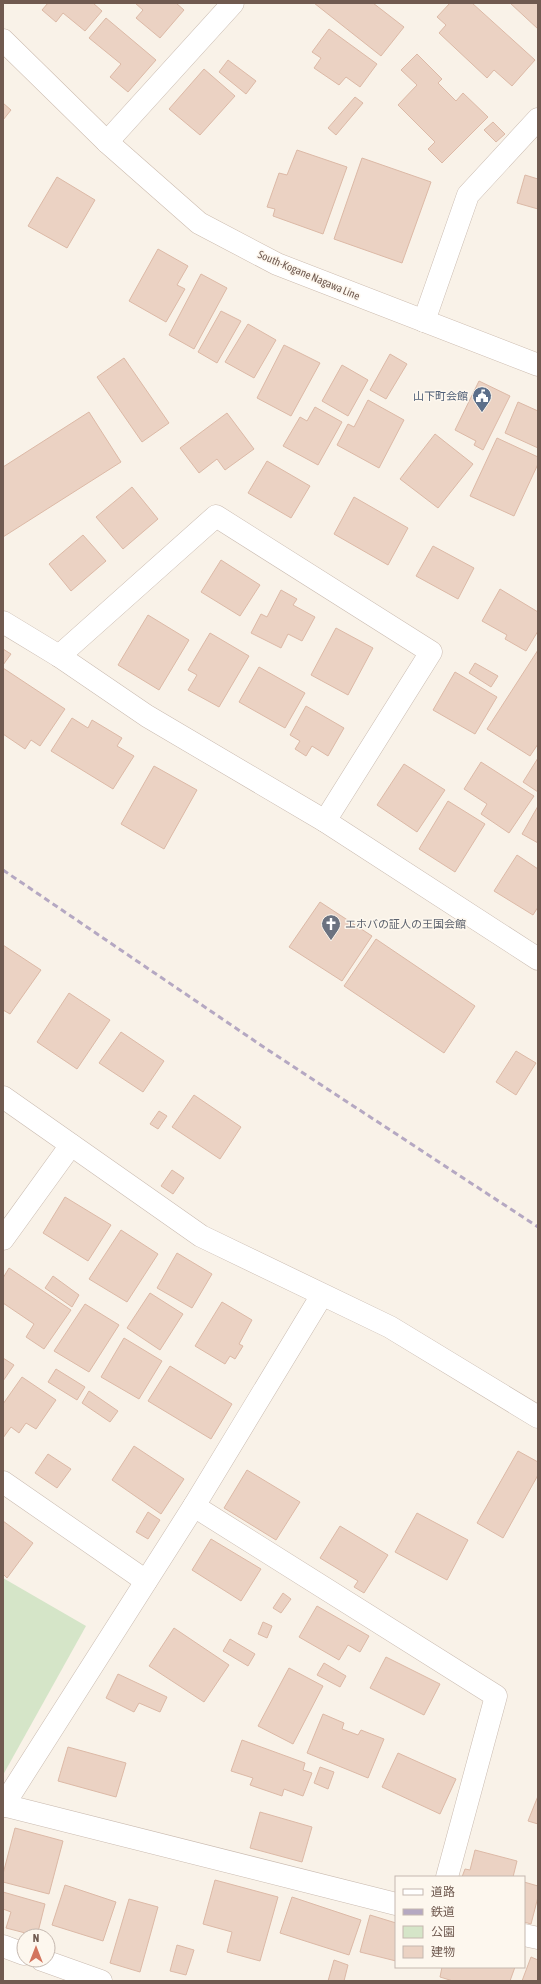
<svg xmlns="http://www.w3.org/2000/svg" width="541" height="1984" font-family="'Asap Condensed','Noto Sans JP',sans-serif">
  <style>
    .green { fill: #d5e5c8 }
    .building { fill: #ebd2c3; stroke: #dcb9a6 }
    .lines { fill: none; stroke-linecap: round; stroke-linejoin: round }
    .street-casing { stroke: #cabbb0; stroke-width: 23 }
    .secondary-casing { stroke: #ccbbae; stroke-width: 23 }
    .street { stroke: #fff; stroke-width: 22 }
    .secondary { stroke: #fff; stroke-width: 22 }
    .rail { stroke: #b5a8c2; stroke-width: 3; stroke-dasharray: 6 4; stroke-linecap: butt }
    .labels { text-anchor: middle; dominant-baseline: central; stroke-width: 3; stroke-linejoin: round; paint-order: stroke }
    .street-label { font-size: 11px; fill: #705a50; stroke: #fdf7ee }
    .service-label { font-size: 11px; fill: #4e5e75; stroke: #fdf7ee; text-anchor: end }
    .worship-label { font-size: 11px; fill: #5b616d; stroke: #fdf7ee; text-anchor: start }
  </style>
  <rect width="100%" height="100%" fill="#f9f2e8"/>
  <path class="green" d="M 3,1578 L 86,1626 L 3,1775 Z"/>
  <g class="building">
    <path d="M 48,3 L 93,3 L 102,11 L 85,31 L 63,13 L 56,22 L 42,10 Z"/>
    <path d="M 135,3 L 176,3 L 184,10 L 160,38 L 136,18 L 143,10 Z"/>
    <path d="M 314,3 L 373,3 L 404,27 L 381,56 Z"/>
    <path d="M 450,3 L 472,3 L 535,60 L 512,86 L 494,70 L 487,78 L 439,33 L 446,25 L 437,17 Z"/>
    <path d="M 510,3 L 538,3 L 538,29 Z"/>
    <path d="M 106,18 L 156,60 L 128,92 L 110,77 L 121,64 L 89,38 Z"/>
    <path d="M 329,29 L 377,64 L 360,87 L 346,77 L 339,85 L 314,68 L 321,58 L 312,52 Z"/>
    <path d="M 417,54 L 442,79 L 438,83 L 456,101 L 463,93 L 488,117 L 442,163 L 428,149 L 435,142 L 398,105 L 417,85 L 401,70 Z"/>
    <path d="M 228,60 L 256,81 L 246,94 L 219,72 Z"/>
    <path d="M 204,69 L 235,96 L 200,135 L 169,109 Z"/>
    <path d="M 355,97 L 363,103 L 336,135 L 328,128 Z"/>
    <path d="M 3,103 L 11,110 L 3,120 Z"/>
    <path d="M 493,122 L 505,134 L 496,142 L 484,130 Z"/>
    <path d="M 297,150 L 347,167 L 323,234 L 273,216 L 275,209 L 267,207 L 279,173 L 287,175 Z"/>
    <path d="M 362,158 L 431,182 L 402,263 L 334,239 Z"/>
    <path d="M 525,175 L 538,179 L 538,209 L 517,203 Z"/>
    <path d="M 57,177 L 95,200 L 67,248 L 28,226 Z"/>
    <path d="M 158,249 L 188,266 L 177,285 L 185,289 L 166,322 L 129,301 Z"/>
    <path d="M 201,274 L 227,288 L 194,349 L 169,335 Z"/>
    <path d="M 221,311 L 241,321 L 217,363 L 198,352 Z"/>
    <path d="M 248,324 L 276,340 L 254,378 L 225,362 Z"/>
    <path d="M 284,345 L 320,363 L 291,416 L 257,398 Z"/>
    <path d="M 390,354 L 407,364 L 386,399 L 370,390 Z"/>
    <path d="M 124,358 L 169,423 L 142,442 L 97,377 Z"/>
    <path d="M 342,365 L 368,380 L 348,416 L 322,401 Z"/>
    <path d="M 479,381 L 510,396 L 483,450 L 474,445 L 476,441 L 455,430 Z"/>
    <path d="M 368,400 L 404,420 L 379,468 L 337,445 L 348,424 L 354,427 Z"/>
    <path d="M 518,402 L 538,411 L 538,448 L 505,433 Z"/>
    <path d="M 315,407 L 342,422 L 318,465 L 283,446 L 300,417 L 307,421 Z"/>
    <path d="M 89,412 L 121,462 L 3,537 L 3,467 Z"/>
    <path d="M 227,413 L 254,449 L 225,470 L 217,459 L 199,473 L 180,448 Z"/>
    <path d="M 435,434 L 473,464 L 438,508 L 400,479 Z"/>
    <path d="M 497,438 L 538,457 L 538,464 L 514,516 L 470,496 Z"/>
    <path d="M 267,461 L 310,486 L 291,518 L 248,493 Z"/>
    <path d="M 132,487 L 158,519 L 123,549 L 96,517 Z"/>
    <path d="M 354,497 L 408,528 L 388,565 L 334,534 Z"/>
    <path d="M 83,535 L 106,561 L 71,591 L 49,564 Z"/>
    <path d="M 433,546 L 474,568 L 458,599 L 416,576 Z"/>
    <path d="M 221,560 L 260,585 L 240,616 L 201,592 Z"/>
    <path d="M 500,589 L 538,612 L 538,631 L 526,651 L 505,639 L 507,635 L 482,621 Z"/>
    <path d="M 281,590 L 297,599 L 293,605 L 315,617 L 302,641 L 288,634 L 281,648 L 251,633 L 261,614 L 267,617 Z"/>
    <path d="M 148,615 L 189,640 L 159,690 L 118,665 Z"/>
    <path d="M 336,628 L 373,648 L 348,695 L 311,675 Z"/>
    <path d="M 210,633 L 249,656 L 219,707 L 188,690 L 197,675 L 188,670 Z"/>
    <path d="M 3,649 L 11,654 L 3,665 Z"/>
    <path d="M 538,650 L 538,744 L 530,756 L 487,729 Z"/>
    <path d="M 475,663 L 498,676 L 491,687 L 469,673 Z"/>
    <path d="M 259,667 L 305,693 L 285,728 L 239,702 Z"/>
    <path d="M 3,668 L 65,709 L 40,746 L 31,740 L 25,749 L 3,734 Z"/>
    <path d="M 455,672 L 497,697 L 475,734 L 433,710 Z"/>
    <path d="M 306,706 L 344,728 L 328,756 L 312,746 L 306,756 L 295,749 L 300,741 L 290,735 Z"/>
    <path d="M 72,718 L 88,728 L 92,720 L 122,738 L 117,746 L 134,756 L 113,789 L 51,751 Z"/>
    <path d="M 538,758 L 538,792 L 523,782 Z"/>
    <path d="M 481,762 L 534,796 L 509,833 L 481,814 L 487,804 L 464,789 Z"/>
    <path d="M 404,764 L 445,790 L 417,832 L 377,805 Z"/>
    <path d="M 154,766 L 197,790 L 164,849 L 121,824 Z"/>
    <path d="M 448,801 L 485,824 L 455,872 L 419,849 Z"/>
    <path d="M 538,806 L 538,843 L 522,834 Z"/>
    <path d="M 517,855 L 538,869 L 538,907 L 533,915 L 494,891 Z"/>
    <path d="M 320,902 L 372,936 L 342,981 L 289,947 Z"/>
    <path d="M 376,939 L 475,1006 L 444,1053 L 344,986 Z"/>
    <path d="M 3,945 L 41,970 L 10,1014 L 3,1010 Z"/>
    <path d="M 69,993 L 110,1020 L 77,1069 L 37,1042 Z"/>
    <path d="M 121,1032 L 164,1061 L 143,1092 L 99,1063 Z"/>
    <path d="M 516,1051 L 536,1063 L 516,1095 L 496,1082 Z"/>
    <path d="M 194,1095 L 241,1127 L 220,1159 L 172,1127 Z"/>
    <path d="M 159,1111 L 167,1116 L 158,1129 L 150,1124 Z"/>
    <path d="M 172,1170 L 184,1178 L 173,1194 L 161,1186 Z"/>
    <path d="M 65,1197 L 111,1225 L 88,1261 L 43,1233 Z"/>
    <path d="M 121,1230 L 158,1254 L 127,1302 L 89,1279 Z"/>
    <path d="M 177,1253 L 212,1274 L 192,1308 L 157,1288 Z"/>
    <path d="M 9,1268 L 71,1310 L 44,1349 L 26,1337 L 34,1324 L 3,1303 L 3,1278 Z"/>
    <path d="M 53,1276 L 79,1295 L 72,1307 L 45,1288 Z"/>
    <path d="M 150,1293 L 183,1314 L 160,1350 L 127,1328 Z"/>
    <path d="M 222,1302 L 252,1320 L 239,1344 L 243,1346 L 235,1359 L 230,1356 L 225,1364 L 195,1346 Z"/>
    <path d="M 85,1304 L 119,1325 L 89,1372 L 54,1351 Z"/>
    <path d="M 124,1338 L 162,1361 L 139,1399 L 101,1377 Z"/>
    <path d="M 3,1358 L 14,1365 L 3,1381 Z"/>
    <path d="M 170,1366 L 232,1404 L 211,1439 L 148,1401 Z"/>
    <path d="M 56,1369 L 85,1387 L 77,1400 L 48,1382 Z"/>
    <path d="M 22,1377 L 56,1400 L 36,1429 L 26,1423 L 19,1433 L 11,1427 L 3,1438 L 3,1404 Z"/>
    <path d="M 89,1391 L 118,1411 L 110,1422 L 82,1403 Z"/>
    <path d="M 134,1446 L 184,1479 L 161,1514 L 112,1480 Z"/>
    <path d="M 518,1451 L 538,1462 L 538,1475 L 503,1538 L 477,1523 Z"/>
    <path d="M 48,1454 L 71,1469 L 57,1488 L 35,1473 Z"/>
    <path d="M 247,1470 L 300,1502 L 276,1540 L 224,1508 Z"/>
    <path d="M 148,1512 L 160,1520 L 148,1539 L 136,1532 Z"/>
    <path d="M 417,1513 L 468,1540 L 447,1580 L 395,1552 Z"/>
    <path d="M 3,1521 L 33,1543 L 7,1578 L 3,1574 Z"/>
    <path d="M 340,1526 L 388,1555 L 364,1593 L 354,1587 L 358,1581 L 320,1558 Z"/>
    <path d="M 211,1539 L 261,1569 L 241,1601 L 192,1570 Z"/>
    <path d="M 283,1593 L 291,1599 L 281,1613 L 273,1608 Z"/>
    <path d="M 317,1606 L 369,1636 L 360,1652 L 348,1645 L 339,1660 L 299,1637 Z"/>
    <path d="M 263,1622 L 272,1626 L 267,1638 L 258,1634 Z"/>
    <path d="M 174,1628 L 229,1665 L 204,1702 L 149,1666 Z"/>
    <path d="M 230,1639 L 255,1654 L 248,1666 L 223,1651 Z"/>
    <path d="M 386,1657 L 440,1684 L 424,1715 L 370,1688 Z"/>
    <path d="M 324,1663 L 346,1676 L 340,1687 L 317,1675 Z"/>
    <path d="M 289,1668 L 323,1686 L 293,1744 L 258,1726 Z"/>
    <path d="M 118,1674 L 167,1697 L 160,1712 L 139,1703 L 134,1712 L 106,1698 Z"/>
    <path d="M 323,1714 L 344,1723 L 342,1729 L 358,1735 L 361,1730 L 384,1739 L 368,1778 L 307,1753 Z"/>
    <path d="M 242,1740 L 305,1763 L 303,1770 L 312,1773 L 303,1796 L 284,1789 L 282,1796 L 250,1785 L 253,1778 L 231,1771 Z"/>
    <path d="M 68,1747 L 126,1763 L 116,1797 L 58,1781 Z"/>
    <path d="M 398,1753 L 456,1779 L 440,1814 L 382,1787 Z"/>
    <path d="M 320,1767 L 334,1772 L 328,1789 L 314,1783 Z"/>
    <path d="M 538,1796 L 538,1824 L 528,1821 Z"/>
    <path d="M 260,1812 L 312,1827 L 302,1862 L 250,1848 Z"/>
    <path d="M 15,1828 L 63,1841 L 49,1894 L 3,1882 L 3,1874 Z"/>
    <path d="M 475,1850 L 517,1861 L 513,1877 L 462,1877 L 465,1869 L 470,1870 Z"/>
    <path d="M 215,1880 L 278,1897 L 260,1961 L 227,1952 L 232,1932 L 203,1924 Z"/>
    <path d="M 524,1882 L 538,1886 L 538,1897 L 531,1924 L 524,1922 Z"/>
    <path d="M 65,1885 L 116,1902 L 103,1941 L 52,1925 Z"/>
    <path d="M 3,1892 L 45,1904 L 37,1936 L 6,1928 L 11,1912 L 3,1909 Z"/>
    <path d="M 292,1897 L 361,1920 L 349,1955 L 280,1933 Z"/>
    <path d="M 129,1899 L 158,1907 L 140,1972 L 110,1963 Z"/>
    <path d="M 370,1915 L 396,1923 L 396,1961 L 360,1952 Z"/>
    <path d="M 177,1945 L 194,1950 L 186,1975 L 170,1971 Z"/>
    <path d="M 531,1957 L 538,1960 L 538,1981 L 522,1981 Z"/>
    <path d="M 334,1960 L 348,1965 L 344,1981 L 328,1981 Z"/>
    <path d="M 442,1967 L 515,1967 L 510,1981 L 453,1981 L 440,1977 Z"/>
  </g>
  <g class="lines">
    <g class="street-casing">
      <g id="street">
        <path d="M 107,142 L 233,3"/>
        <path d="M 424,321 L 468,195 L 538,119"/>
        <path d="M 3,622 L 59,656 L 147,716 L 325,821 L 538,959"/>
        <path d="M 59,656 L 216,516 L 431,652 L 325,821"/>
        <path d="M 3,1097 L 201,1236 L 390,1327 L 538,1417"/>
        <path d="M 3,1239 L 71,1145"/>
        <path d="M 3,1482 L 146,1581"/>
        <path d="M 194,1506 L 496,1696 L 447,1877"/>
        <path d="M 3,1805 L 396,1904"/>
        <path d="M 3,1806 L 194,1506 L 322,1295"/>
        <path d="M 524,1935 L 538,1938"/>
        <path d="M 3,1946 L 24,1954"/>
        <path d="M 42,1960 L 101,1981"/>
      </g>
    </g>
    <g class="secondary-casing">
      <path id="secondary" d="M 3,40 L 107,142 L 199,223 L 277,264 L 538,365"/>
    </g>
    <use href="#street" class="street"/>
    <use href="#secondary" class="secondary"/>
    <path class="rail" d="M 3,870 L 268,1050 L 538,1227"/>
  </g>
  <defs>
    <g id="civic-pin" transform="scale(1)"><path d="M0 17L-7.5 6A9.5 9.5 0 1 1 7.5 6Z" fill="#5c6f8a" stroke="#fdf7ee"/><path d="M-.6-6.5H3V-4.5H.6V-3L4-1V1h2V6H-6V1h2V-1L-.6-3ZM-1.2 2.5V6h2.4V2.5Z" fill="#fff"/></g>
    <g id="church-pin" transform="scale(1)"><path d="M0 17L-7.5 6A9.5 9.5 0 1 1 7.5 6Z" fill="#6b7280" stroke="#fdf7ee"/><path d="M-1.2-6h2.4v3.5h3.3v2.4h-3.3V6h-2.4V-.1h-3.3v-2.4h3.3Z" fill="#fff"/></g>
  </defs>
  <g fill-rule="evenodd">
    <use href="#civic-pin" x="482" y="396"/>
    <use href="#church-pin" x="331" y="924"/>
  </g>
  <g class="labels">
    <g class="street-label">
      <text transform="translate(309 275) rotate(23)">South-Kogane Nagawa Line</text>
    </g>
    <g class="service-label">
      <text x="468" y="396">山下町会館</text>
    </g>
    <g class="worship-label">
      <text x="345" y="924">エホバの証人の王国会館</text>
    </g>
  </g>
  <rect width="541" height="1984" fill="none" stroke="#705a50" stroke-width="8"/>
  <rect x="395" y="1876" width="130" height="92" fill="#fdf7ee" stroke="#c5b8af"/>
  <rect x="403" y="1889" width="20" height="6" fill="#ffffff" stroke="#c5b8af"/>
  <text x="431" y="1896" font-size="12" fill="#705a50">道路</text>
  <rect x="403" y="1909" width="20" height="6" fill="#b5a8c2" stroke="#c5b8af"/>
  <text x="431" y="1916" font-size="12" fill="#705a50">鉄道</text>
  <rect x="403" y="1926" width="20" height="12" fill="#d5e5c8" stroke="#c5b8af"/>
  <text x="431" y="1936" font-size="12" fill="#705a50">公園</text>
  <rect x="403" y="1946" width="20" height="12" fill="#ebd2c3" stroke="#c5b8af"/>
  <text x="431" y="1956" font-size="12" fill="#705a50">建物</text>
  <g transform="translate(36 1948)"><circle r="19" fill="#fdf7ee" stroke="#c5b8af"/>
  <path d="M0-3L7 15L0 10L-7 15Z" fill="#d3755e"/>
  <text y="-6" font-size="11" font-weight="bold" text-anchor="middle" fill="#705a50">N</text>
  </g>
</svg>
